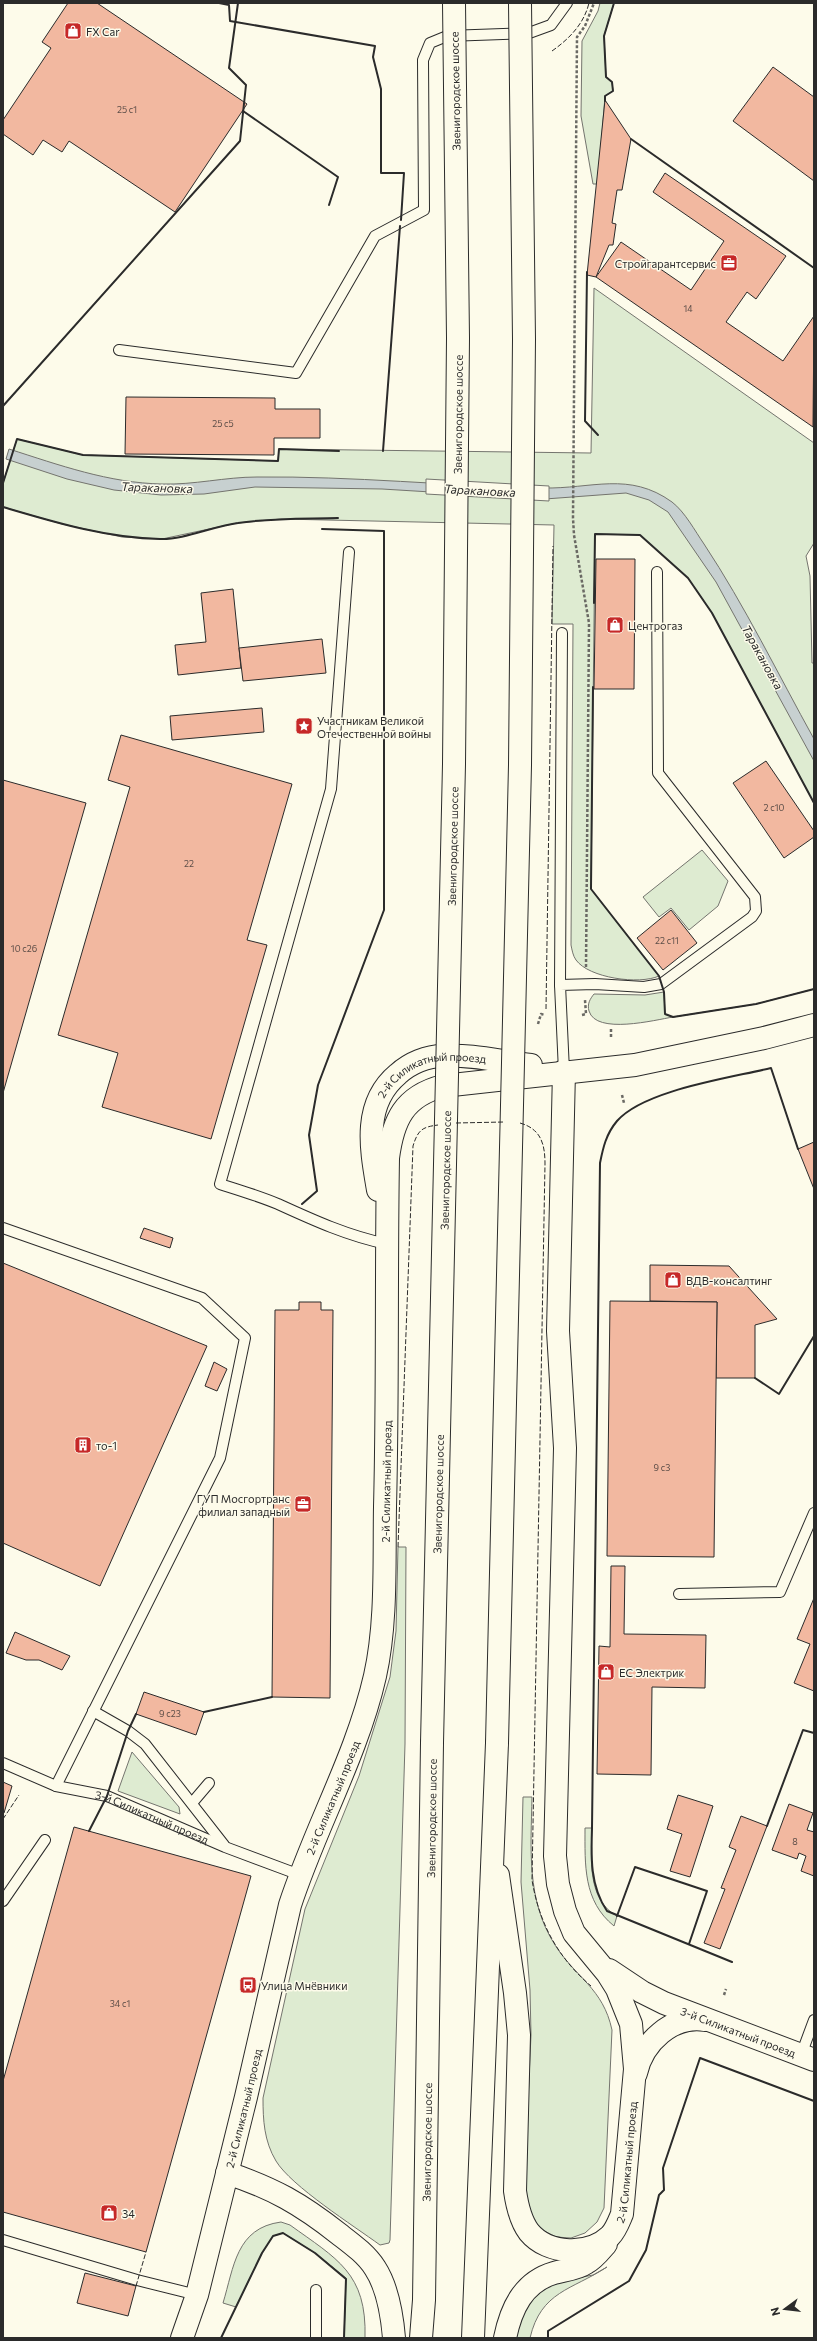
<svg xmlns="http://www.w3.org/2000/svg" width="817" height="2341" font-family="Commissioner,sans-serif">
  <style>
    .green { fill: #deebd1; stroke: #74746e }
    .water { fill: #c7d0d0; stroke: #74746e }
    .pier { fill: #fdfbea; stroke: #74746e }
    .building { fill: #f2b8a0; stroke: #2b2b2b }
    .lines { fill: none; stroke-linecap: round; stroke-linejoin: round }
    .lane-casing { stroke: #2b2b2b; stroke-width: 12 }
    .secondary-casing { stroke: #2b2b2b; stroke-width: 24 }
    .primary-casing { stroke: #2b2b2b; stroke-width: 24 }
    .path { stroke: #6a6964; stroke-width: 2.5; stroke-dasharray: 3 2; stroke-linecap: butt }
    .lane { stroke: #fdfbea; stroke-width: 10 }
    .secondary { stroke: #fdfbea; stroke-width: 22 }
    .primary { stroke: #fdfbea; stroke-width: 22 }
    .primary-bridge-casing { stroke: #2b2b2b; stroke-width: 24; stroke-linecap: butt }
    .primary-bridge { stroke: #fdfbea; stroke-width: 22 }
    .fence { stroke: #2b2b2b; stroke-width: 1; stroke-dasharray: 5 2; stroke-linecap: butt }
    .wall { stroke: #2b2b2b; stroke-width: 2 }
    .labels { text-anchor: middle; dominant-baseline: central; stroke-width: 3; stroke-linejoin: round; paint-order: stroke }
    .number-label { font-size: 9px; fill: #5d4e48 }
    .poi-label { font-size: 11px; fill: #2b2b2b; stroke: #fdfbea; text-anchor: start }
    .street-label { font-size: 11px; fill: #2b2b2b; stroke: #fdfbea }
    .water-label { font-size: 12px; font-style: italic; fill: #2b2b2b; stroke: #fdfbea }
  </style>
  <rect width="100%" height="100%" fill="#fdfbea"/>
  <g class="green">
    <path d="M 600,3 L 614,3 L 604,36 L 606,77 L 612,82 L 613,91 L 605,96 L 598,184 L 593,184 L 581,116 L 582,41 L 598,11 Z"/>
    <path d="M 594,288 L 814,443 L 814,543 L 806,556 L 810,576 L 812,663 L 814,663 L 814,803 L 712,613 L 688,578 L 640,535 L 595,534 L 591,889 L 659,976 C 639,985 589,978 576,960 C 573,956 572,950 571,945 L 573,624 L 552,624 L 554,525 L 281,519 L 237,523 L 162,539 L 122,537 L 62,524 L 3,507 L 3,483 L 17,439 L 83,455 L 278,461 L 279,449 L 591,453 Z"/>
    <path d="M 702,850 L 728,881 L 718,906 L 689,930 L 671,908 L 659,917 L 643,897 Z"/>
    <path d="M 664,992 L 665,1014 L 673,1017 C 655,1020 596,1035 589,1011 C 587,1004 590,999 594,994 L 645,995 Z"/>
    <path d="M 398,1547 L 406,1547 L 405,1744 L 390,2240 L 389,2243 L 380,2245 C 354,2226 291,2186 276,2161 C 264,2141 263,2120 263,2098 L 305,1909 L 359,1776 L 390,1677 L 396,1631 Z"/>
    <path d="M 132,1752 L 179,1807 L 180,1814 L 118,1791 Z"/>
    <path d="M 523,1797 L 532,1797 C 531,1848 526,1900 555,1945 C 576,1978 603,1988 612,2030 L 604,2208 L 597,2222 L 585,2233 L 571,2238 L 556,2237 L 542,2230 L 532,2219 L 524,2190 L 531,2035 L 530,1990 L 521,1882 Z"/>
    <path d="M 585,1828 L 592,1828 C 591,1858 587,1900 617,1916 L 614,1926 C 583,1901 585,1865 585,1828 Z"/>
    <path d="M 281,2222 L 290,2225 C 337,2259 367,2273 365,2338 L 344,2338 L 346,2278 L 315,2253 L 283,2233 L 273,2236 L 262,2253 L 236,2307 L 223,2303 C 234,2267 236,2228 281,2222 Z"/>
    <path d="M 607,2267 C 572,2290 541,2291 530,2338 L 513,2338 L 517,2318 L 535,2291 L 567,2280 L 593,2275 Z"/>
  </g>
  <path class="water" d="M 9,449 C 59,465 109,483 162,484 C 194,485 225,477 257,477 C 353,476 448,486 543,488 C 592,489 629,471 672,502 C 685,512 695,531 704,544 C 745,606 778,674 814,739 L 814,761 L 716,582 L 668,512 L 649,500 L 626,493 L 545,499 L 382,489 L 255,487 L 204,494 L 161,495 L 114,490 L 67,479 L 6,459 Z"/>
  <path class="pier" d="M 426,479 L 549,486 L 549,501 L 426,494 Z"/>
  <g class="building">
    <path d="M 68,3 L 97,3 L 247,104 L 175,212 L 69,141 L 62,152 L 43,140 L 33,155 L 3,134 L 3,120 L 51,48 L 42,42 Z"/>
    <path d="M 773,67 L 814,97 L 814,181 L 733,121 Z"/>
    <path d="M 605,100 L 631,139 L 622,190 L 617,190 L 612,223 L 616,224 L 613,245 L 609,245 L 596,277 L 587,275 Z"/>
    <path d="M 665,173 L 786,256 L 756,299 L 747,292 L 726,322 L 783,361 L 814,316 L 813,427 L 596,277 L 621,242 L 691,290 L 724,241 L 653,192 Z"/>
    <path d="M 126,397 L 275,398 L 275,409 L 320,409 L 320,438 L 274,438 L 274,455 L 125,454 Z"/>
    <path d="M 596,559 L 635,559 L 634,689 L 594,689 Z"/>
    <path d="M 233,589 L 241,668 L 178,675 L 175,645 L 206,642 L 201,593 Z"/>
    <path d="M 322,639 L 326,673 L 243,681 L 239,648 Z"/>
    <path d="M 262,708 L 264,732 L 172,740 L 170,716 Z"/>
    <path d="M 121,735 L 292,784 L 247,940 L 267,945 L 211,1139 L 102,1107 L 118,1053 L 58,1035 L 130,787 L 108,780 Z"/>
    <path d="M 766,761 L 814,831 L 814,837 L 784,858 L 733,783 Z"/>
    <path d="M 3,780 L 86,803 L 3,1093 Z"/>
    <path d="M 671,910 L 697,943 L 663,970 L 637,938 Z"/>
    <path d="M 814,1142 L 814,1189 L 798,1149 Z"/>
    <path d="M 144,1228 L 173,1238 L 170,1248 L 140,1238 Z"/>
    <path d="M 3,1263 L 207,1346 L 100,1586 L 3,1543 Z"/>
    <path d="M 650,1265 L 729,1266 L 777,1319 L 755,1325 L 755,1378 L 716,1378 L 717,1302 L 650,1301 Z"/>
    <path d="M 610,1301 L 717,1302 L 714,1557 L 607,1556 Z"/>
    <path d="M 299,1302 L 321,1302 L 321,1310 L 333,1310 L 330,1698 L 272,1697 L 275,1310 L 299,1310 Z"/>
    <path d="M 214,1362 L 227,1369 L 217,1391 L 205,1386 Z"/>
    <path d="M 611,1566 L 625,1566 L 624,1634 L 706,1635 L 705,1688 L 652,1687 L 651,1775 L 597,1774 L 599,1646 L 610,1647 Z"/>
    <path d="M 814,1598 L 814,1691 L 794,1683 L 810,1644 L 797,1639 Z"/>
    <path d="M 15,1632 L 70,1656 L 62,1670 L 39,1660 L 26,1660 L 6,1653 Z"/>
    <path d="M 144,1692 L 204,1712 L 196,1735 L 136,1714 Z"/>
    <path d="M 3,1782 L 12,1786 L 4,1813 L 3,1813 Z"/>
    <path d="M 678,1795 L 713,1806 L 690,1877 L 670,1871 L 682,1834 L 667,1829 Z"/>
    <path d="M 789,1804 L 813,1813 L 807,1830 L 814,1832 L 814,1876 L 801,1871 L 806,1856 L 799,1853 L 797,1859 L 772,1850 Z"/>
    <path d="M 741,1816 L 767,1826 L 720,1949 L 704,1943 L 725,1889 L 721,1888 L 736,1850 L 729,1847 Z"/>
    <path d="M 74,1827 L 251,1876 L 146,2252 L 3,2212 L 3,2081 Z"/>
    <path d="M 85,2273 L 136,2286 L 128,2316 L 77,2303 Z"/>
  </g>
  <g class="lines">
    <g class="lane-casing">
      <g id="lane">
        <path d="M 119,350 L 296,373 L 375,236 L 424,210 L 423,60 L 430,43 L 447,36 L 529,33 L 551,25 L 567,3"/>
        <path d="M 349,552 L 331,789 L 220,1184 C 239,1190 259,1196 278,1204 C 313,1220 348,1236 387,1244"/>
        <path d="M 560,985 L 562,633"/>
        <path d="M 564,1071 L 560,985 L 595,984 L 644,987 L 661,984 L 752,917 L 756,911 L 755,897 L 658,773 L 657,572"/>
        <path d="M 3,1228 L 202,1298 L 245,1338 L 220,1458 L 56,1786"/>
        <path d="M 679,1594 L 780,1592 L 814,1513"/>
        <path d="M 93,1711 L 128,1731 L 145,1744 L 224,1845"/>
        <path id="s1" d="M 3,1763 L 56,1786 L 107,1796 L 225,1847 L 300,1875"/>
        <path d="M 192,1803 L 209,1783"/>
        <path d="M 3,1901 L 45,1840"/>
        <path d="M 801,2055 L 814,2020"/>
        <path d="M 3,2240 L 137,2280 L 197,2295"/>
        <path d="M 316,2290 L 316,2338"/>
      </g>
    </g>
    <g class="secondary-casing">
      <g id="secondary">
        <path id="s2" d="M 378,1190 C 371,1149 362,1104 398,1074 C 410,1063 427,1056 443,1056 C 472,1054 502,1062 531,1065"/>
        <path id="s3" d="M 498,1875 L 515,1993 L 519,2035 L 515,2191 C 517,2205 520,2220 529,2232 C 548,2255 589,2256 610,2236 C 616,2230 619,2221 622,2214 L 635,2069 L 631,2024 L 617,1989 L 607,1973 L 574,1933 L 565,1911 L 558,1884 L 555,1856 L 565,1448 L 558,1331 L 564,1071"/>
        <path id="s4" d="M 609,1970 L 642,1992 L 664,2003 L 814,2060"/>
        <path d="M 636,2073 C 643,2042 672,2015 705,2020"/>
        <path d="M 227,2173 C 273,2188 301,2204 339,2234 C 352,2244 366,2254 375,2268 C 388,2288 392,2314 394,2338"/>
        <path id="s5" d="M 182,2338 L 197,2295 L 246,2097 L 290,1905 C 315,1828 357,1755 375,1676 C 387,1623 384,1561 385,1507 C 388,1391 386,1274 388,1158 C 393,1120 404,1096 443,1086 L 635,1065 L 764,1038 L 814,1025"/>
        <path d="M 505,2338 C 511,2309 523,2282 554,2273 C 565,2270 577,2269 586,2263 C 594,2259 600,2251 606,2244"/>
      </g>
    </g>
    <g class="primary-casing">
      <g id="primary">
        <path id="s6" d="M 421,2338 L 424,2300 L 432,1743"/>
        <path d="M 473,2338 L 497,1743"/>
      </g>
    </g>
    <g class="path">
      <path d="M 586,967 L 589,623 L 574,535 L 573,518 L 577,37 L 585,26 L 594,3"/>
      <path d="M 582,1015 L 586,1014 L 585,1000"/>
      <path d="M 538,1024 L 541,1014 L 545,1015"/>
      <path d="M 611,1029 L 611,1037"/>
      <path d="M 622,1095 L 624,1103"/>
      <path d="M 724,1995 L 726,1989"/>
    </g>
    <use href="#lane" class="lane"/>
    <use href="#secondary" class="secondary"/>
    <use href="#primary" class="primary"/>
    <g class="primary-bridge-casing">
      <g id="primary-bridge">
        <path id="s7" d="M 432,1743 L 454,764 L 458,338 L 454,3"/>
        <path d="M 497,1743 L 520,765 L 524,339 L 520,3"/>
      </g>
    </g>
    <use href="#primary-bridge" class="primary-bridge"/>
    <g class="fence">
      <path d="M 552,51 C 569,39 584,24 589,3"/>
      <path d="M 546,1009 L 553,546"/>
      <path d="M 673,1017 L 756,1004 L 814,989"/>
      <path d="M 456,1123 L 504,1122"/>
      <path d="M 520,1123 C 541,1129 545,1144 545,1164 L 532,1880 C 539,1923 558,1958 591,1986"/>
      <path d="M 398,1547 L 413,1146 C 418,1130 422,1127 438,1125"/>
      <path d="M 3,1819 L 19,1795"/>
      <path d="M 136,2286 L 146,2252"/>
    </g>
    <g class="wall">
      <path d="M 219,3 L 229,5 L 230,21 L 375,46 L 373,57 L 381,89 L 381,173 L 404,173 L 401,220"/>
      <path d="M 605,101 L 605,96 L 613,91 L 612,82 L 606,77 L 604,36 L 614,3"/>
      <path d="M 243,111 L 338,177 L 329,205"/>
      <path d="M 631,139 L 814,268"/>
      <path d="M 587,272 L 585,421 L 598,435"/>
      <path d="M 3,406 L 240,141 L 246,85 L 229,68 L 238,3"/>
      <path d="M 383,451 L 400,226"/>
      <path d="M 3,483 L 17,439 L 83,455 L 278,461 L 279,449 L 339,451"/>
      <path d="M 3,507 C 54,522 106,538 160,539 C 183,540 214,526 238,523 C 271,518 304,519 338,518"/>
      <path d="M 594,603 L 595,534 L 640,535 L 688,578 L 712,613 L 814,803"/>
      <path d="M 593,687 L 591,889 L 659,976 L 664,992 L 665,1014 L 673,1017 L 756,1004 L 814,989"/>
      <path d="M 302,1204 L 317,1191 L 309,1135 L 318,1085 L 384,910 L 384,531 L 322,529"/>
      <path d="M 755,1378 L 779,1394 L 814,1336"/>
      <path d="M 204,1712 L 272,1697"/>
      <path d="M 767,1826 L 803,1730 L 814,1733"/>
      <path d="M 89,1831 L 107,1796 L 128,1731 L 136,1714"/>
      <path d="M 617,1916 L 635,1867 L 707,1891 L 689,1944"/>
      <path d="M 732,1962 L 607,1911 C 590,1886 591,1857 592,1828 L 600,1163 C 603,1148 606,1134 617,1121 C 644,1090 730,1078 771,1068 L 798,1149"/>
      <path d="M 221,2338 L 262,2253 L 273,2236 L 283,2233 L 315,2253 L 346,2279 L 344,2338"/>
      <path d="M 548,2338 L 548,2331 L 629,2281 L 646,2250 L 659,2195 L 664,2190 L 663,2168 L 700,2058 L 814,2101"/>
    </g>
  </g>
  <defs>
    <g id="shop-square" transform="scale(0.9)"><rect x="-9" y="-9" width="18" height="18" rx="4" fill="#c62828" stroke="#fdfbea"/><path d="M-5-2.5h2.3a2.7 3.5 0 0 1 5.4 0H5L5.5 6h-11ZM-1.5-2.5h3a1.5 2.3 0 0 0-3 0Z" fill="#fff"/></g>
    <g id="office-square" transform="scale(0.9)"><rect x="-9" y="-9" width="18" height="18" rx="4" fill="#c62828" stroke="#fdfbea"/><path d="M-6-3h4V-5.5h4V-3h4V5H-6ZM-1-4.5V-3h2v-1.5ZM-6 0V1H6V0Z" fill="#fff"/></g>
    <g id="sight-square" transform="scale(0.9)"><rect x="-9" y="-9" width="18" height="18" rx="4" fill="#c62828" stroke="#fdfbea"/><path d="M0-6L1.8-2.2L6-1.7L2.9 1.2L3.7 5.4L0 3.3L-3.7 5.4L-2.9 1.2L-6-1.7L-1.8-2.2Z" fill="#fff"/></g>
    <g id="building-square" transform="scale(0.9)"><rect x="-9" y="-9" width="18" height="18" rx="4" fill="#c62828" stroke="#fdfbea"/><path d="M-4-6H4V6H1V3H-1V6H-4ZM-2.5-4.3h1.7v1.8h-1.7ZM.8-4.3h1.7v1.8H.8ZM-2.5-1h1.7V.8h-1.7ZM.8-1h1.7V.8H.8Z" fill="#fff"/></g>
    <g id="bus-square" transform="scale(0.9)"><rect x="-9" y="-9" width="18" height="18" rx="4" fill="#c62828" stroke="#fdfbea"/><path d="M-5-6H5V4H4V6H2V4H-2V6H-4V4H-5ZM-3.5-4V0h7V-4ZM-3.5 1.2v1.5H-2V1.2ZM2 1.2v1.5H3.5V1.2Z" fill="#fff"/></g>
  </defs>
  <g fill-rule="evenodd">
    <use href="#shop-square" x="73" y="31"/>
    <use href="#office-square" x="729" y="263"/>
    <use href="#shop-square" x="615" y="625"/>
    <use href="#sight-square" x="304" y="726"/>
    <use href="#shop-square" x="673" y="1280"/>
    <use href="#building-square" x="83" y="1445"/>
    <use href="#office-square" x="303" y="1504"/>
    <use href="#shop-square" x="606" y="1672"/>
    <use href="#bus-square" x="248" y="1985"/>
    <use href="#shop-square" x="109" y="2213"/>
  </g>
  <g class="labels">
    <g class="number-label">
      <text x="127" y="109">25 с1</text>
      <text x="688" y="308">14</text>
      <text x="223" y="423">25 с5</text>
      <text x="774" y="807">2 с10</text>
      <text x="189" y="863">22</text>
      <text x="667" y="940">22 с11</text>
      <text x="24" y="948">10 с26</text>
      <text x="662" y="1467">9 с3</text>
      <text x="170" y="1713">9 с23</text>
      <text x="795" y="1841">8</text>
      <text x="120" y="2003">34 с1</text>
    </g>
    <g class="poi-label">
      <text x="86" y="31">FX Car</text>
      <text x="716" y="263" text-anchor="end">Стройгарантсервис</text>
      <text x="628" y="625">Центрогаз</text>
      <text x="317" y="720">Участникам Великой<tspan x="317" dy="13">Отечественной войны</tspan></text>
      <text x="686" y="1280">ВДВ-консалтинг</text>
      <text x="96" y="1445">то-1</text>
      <text x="290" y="1498" text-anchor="end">ГУП Мосгортранс<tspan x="290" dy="13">филиал западный</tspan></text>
      <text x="619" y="1672">ЕС Электрик</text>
      <text x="261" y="1985">Улица Мнёвники</text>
      <text x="122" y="2213">34</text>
    </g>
    <g class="street-label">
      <text transform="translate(455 91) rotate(-91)">Звенигородское шоссе</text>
      <text stroke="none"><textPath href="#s7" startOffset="1329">Звенигородское шоссе</textPath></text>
      <text stroke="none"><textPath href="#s7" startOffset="897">Звенигородское шоссе</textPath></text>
      <text stroke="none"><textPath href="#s2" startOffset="156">2-й Силикатный проезд</textPath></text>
      <text stroke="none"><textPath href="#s7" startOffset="573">Звенигородское шоссе</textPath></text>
      <text stroke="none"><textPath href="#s5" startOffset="886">2-й Силикатный проезд</textPath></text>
      <text stroke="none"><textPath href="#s7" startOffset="249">Звенигородское шоссе</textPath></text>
      <text stroke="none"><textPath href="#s5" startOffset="562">2-й Силикатный проезд</textPath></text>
      <text stroke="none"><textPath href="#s1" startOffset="159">3-й Силикатный проезд</textPath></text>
      <text stroke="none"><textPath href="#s6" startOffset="520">Звенигородское шоссе</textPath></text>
      <text stroke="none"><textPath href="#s4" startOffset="144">3-й Силикатный проезд</textPath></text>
      <text stroke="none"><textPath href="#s5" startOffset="238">2-й Силикатный проезд</textPath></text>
      <text stroke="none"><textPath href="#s6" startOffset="196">Звенигородское шоссе</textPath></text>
      <text stroke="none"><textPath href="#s3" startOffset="528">2-й Силикатный проезд</textPath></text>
    </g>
    <g class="water-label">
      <text transform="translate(157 487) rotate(2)">Таракановка</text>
      <text transform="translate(480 490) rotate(3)">Таракановка</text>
      <text transform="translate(763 657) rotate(61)">Таракановка</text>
    </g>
  </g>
  <rect width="817" height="2341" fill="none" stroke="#2b2b2b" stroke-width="8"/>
  <g transform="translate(785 2309) rotate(255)" stroke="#fdfbea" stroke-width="3" paint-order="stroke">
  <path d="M0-3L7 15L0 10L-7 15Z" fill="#2b2b2b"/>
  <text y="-6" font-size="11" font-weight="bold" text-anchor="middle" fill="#2b2b2b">N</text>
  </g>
</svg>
